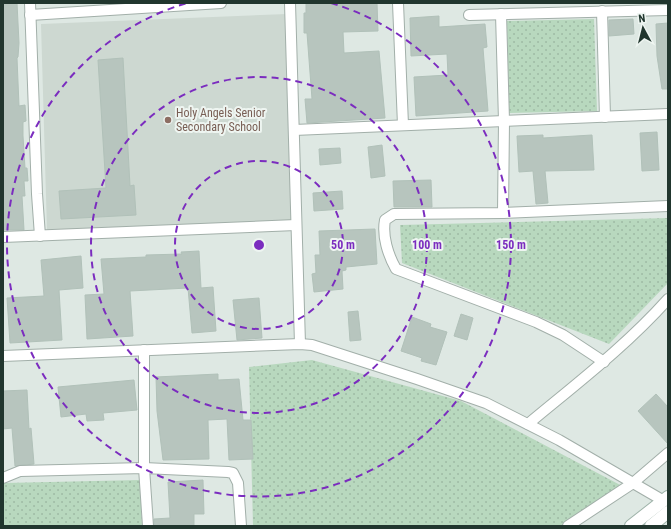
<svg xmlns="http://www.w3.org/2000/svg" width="671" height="529" font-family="'Roboto Condensed',sans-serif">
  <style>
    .built { fill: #cdd8d1 }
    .park { fill: url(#park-dots) }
    .building { fill: #b7c5be; stroke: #b1c1b9 }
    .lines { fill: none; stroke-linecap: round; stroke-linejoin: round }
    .street-casing { stroke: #a2afa9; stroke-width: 12 }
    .secondary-casing { stroke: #9eb3a9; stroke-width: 14 }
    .street { stroke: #fff; stroke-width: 10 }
    .secondary { stroke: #fff; stroke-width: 12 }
    .ring { fill: none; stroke: #7b2cbf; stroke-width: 2; stroke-dasharray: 7 5 }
    .education-dot { fill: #8d6e63; stroke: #eef5f1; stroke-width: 1.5 }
    .labels { text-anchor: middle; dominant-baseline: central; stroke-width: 4; stroke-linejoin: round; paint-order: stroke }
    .education-label { font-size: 12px; fill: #785e54; stroke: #eef5f1; text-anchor: start }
    .centre { fill: #7b2cbf; stroke: #eef5f1; stroke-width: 2 }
    .ring-label { font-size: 12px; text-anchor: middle; font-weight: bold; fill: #7b2cbf; stroke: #eef5f1; stroke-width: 4; stroke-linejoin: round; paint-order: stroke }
  </style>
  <defs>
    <pattern id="park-dots" width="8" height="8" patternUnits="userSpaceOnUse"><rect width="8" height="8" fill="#b8d8be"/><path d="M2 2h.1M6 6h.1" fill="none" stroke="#9ebaa4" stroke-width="1.8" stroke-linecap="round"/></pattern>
  </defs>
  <rect width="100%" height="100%" fill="#dee8e3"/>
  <path class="built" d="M 287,14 L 294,220 L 47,231 L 41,24 Z"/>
  <g class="park">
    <path d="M 594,19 L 597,111 L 509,113 L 507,21 Z"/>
    <path d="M 668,218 L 668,283 L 609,344 L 402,263 L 400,225 Z"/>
    <path d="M 312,360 L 461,401 L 624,487 L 574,526 L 253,526 L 249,367 Z"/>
    <path d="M 140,480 L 142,526 L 3,526 L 4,483 Z"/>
  </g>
  <g class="building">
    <path d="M 3,3 L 17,3 L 19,43 L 18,57 L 17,58 L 19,106 L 25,105 L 26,121 L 23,122 L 23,136 L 25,168 L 27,168 L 28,181 L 24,181 L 25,196 L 22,196 L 24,230 L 3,230 Z"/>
    <path d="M 306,3 L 377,3 L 378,31 L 343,32 L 344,53 L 379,51 L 385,118 L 307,123 L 305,99 L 312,99 L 307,33 L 304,33 L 304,13 L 306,13 Z"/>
    <path d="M 439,16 L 439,27 L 485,24 L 487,47 L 483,48 L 488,111 L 416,116 L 414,77 L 448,75 L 447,54 L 411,56 L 410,18 Z"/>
    <path d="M 633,19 L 634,34 L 609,36 L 609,20 Z"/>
    <path d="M 668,23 L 668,89 L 662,89 L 657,56 L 656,24 Z"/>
    <path d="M 123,58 L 130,186 L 134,185 L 136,215 L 61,219 L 59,191 L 106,188 L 98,60 Z"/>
    <path d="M 657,132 L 659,170 L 642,171 L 640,133 Z"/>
    <path d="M 543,135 L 543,138 L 592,135 L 594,170 L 545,171 L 548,203 L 536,204 L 533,171 L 519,172 L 517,136 Z"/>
    <path d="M 382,145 L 385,176 L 371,178 L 368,147 Z"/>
    <path d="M 340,148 L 341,163 L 320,165 L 319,149 Z"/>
    <path d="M 431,180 L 432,207 L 394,207 L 393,181 Z"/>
    <path d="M 342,191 L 343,209 L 314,211 L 313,193 Z"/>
    <path d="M 375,229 L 377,264 L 346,267 L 346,270 L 342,271 L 343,289 L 314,292 L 312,274 L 316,273 L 315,255 L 320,255 L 319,231 Z"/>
    <path d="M 199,251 L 201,288 L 213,287 L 216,331 L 192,333 L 188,288 L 130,291 L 133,336 L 87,339 L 85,295 L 104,294 L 101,259 L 146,257 L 146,255 L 182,254 L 181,252 Z"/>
    <path d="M 81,256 L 83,288 L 59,290 L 62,340 L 10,343 L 7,298 L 44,296 L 41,260 Z"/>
    <path d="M 259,298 L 262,338 L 237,340 L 233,300 Z"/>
    <path d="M 358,311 L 361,340 L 350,341 L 348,312 Z"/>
    <path d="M 461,314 L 473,318 L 467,340 L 454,336 Z"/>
    <path d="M 412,317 L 431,324 L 430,327 L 447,332 L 436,365 L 421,361 L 422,358 L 401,351 Z"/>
    <path d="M 218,374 L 218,380 L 239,379 L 243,420 L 251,420 L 253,459 L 229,460 L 227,419 L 208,420 L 209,459 L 163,460 L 157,411 L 156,377 Z"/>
    <path d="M 134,380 L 137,410 L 103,413 L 104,420 L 87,421 L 86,414 L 61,417 L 58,387 Z"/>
    <path d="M 27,390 L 29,429 L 31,428 L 34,464 L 15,466 L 12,428 L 3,429 L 3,391 Z"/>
    <path d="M 656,394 L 668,407 L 668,444 L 638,411 Z"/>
    <path d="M 203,480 L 204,514 L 194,514 L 194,526 L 154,526 L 154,519 L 170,518 L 168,482 Z"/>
  </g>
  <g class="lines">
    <g class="street-casing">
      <g id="street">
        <path d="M 30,3 L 37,194 L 40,236"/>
        <path d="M 290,3 L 300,344"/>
        <path d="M 398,3 L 403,125"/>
        <path d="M 602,11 L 605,117"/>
        <path d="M 501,14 L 504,121 L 503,213"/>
        <path d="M 30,15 L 221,3"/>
        <path d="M 469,15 L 668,10"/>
        <path d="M 294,130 L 668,114"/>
        <path d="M 3,237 L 296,225"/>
        <path d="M 144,350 L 144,468 L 148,526"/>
        <path d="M 3,356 L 300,344 L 312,345 L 417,379 L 486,403 L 559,440 L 664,501"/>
        <path d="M 604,362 L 563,335 L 536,322 L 396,269 C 388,255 382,236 385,220 L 394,214 L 503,213 L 668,206"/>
        <path d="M 528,424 C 576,384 626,346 668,299"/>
        <path d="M 3,478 L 20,471 L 144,468 L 228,472 L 233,473 L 238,483 L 241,526"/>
        <path d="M 568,526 L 633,483 L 668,453"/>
      </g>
    </g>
    <g class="secondary-casing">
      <g id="secondary">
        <path d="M 631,526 L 668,497"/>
        <path d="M 651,526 L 668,512"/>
      </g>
    </g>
    <use href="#street" class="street"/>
    <use href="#secondary" class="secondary"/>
  </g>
  <g class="ring">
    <circle cx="259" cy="245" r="84"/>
    <circle cx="259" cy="245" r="168"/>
    <path d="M331 3A252 252 0 1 1 187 3"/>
  </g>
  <circle class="education-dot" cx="168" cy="120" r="4"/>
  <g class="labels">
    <g class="education-label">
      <text x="176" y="113">Holy Angels Senior<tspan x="176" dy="14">Secondary School</tspan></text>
    </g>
  </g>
  <circle cx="259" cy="245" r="6" class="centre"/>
  <g class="ring-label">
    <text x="343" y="249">50 m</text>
    <text x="427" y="249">100 m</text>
    <text x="511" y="249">150 m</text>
  </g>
  <rect width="671" height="529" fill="none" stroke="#21362e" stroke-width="8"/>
  <g transform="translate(643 28) rotate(353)" stroke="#eef5f1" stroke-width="3" paint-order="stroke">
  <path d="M0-3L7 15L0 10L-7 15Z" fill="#21362e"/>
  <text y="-6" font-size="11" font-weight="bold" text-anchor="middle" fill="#21362e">N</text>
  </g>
</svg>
